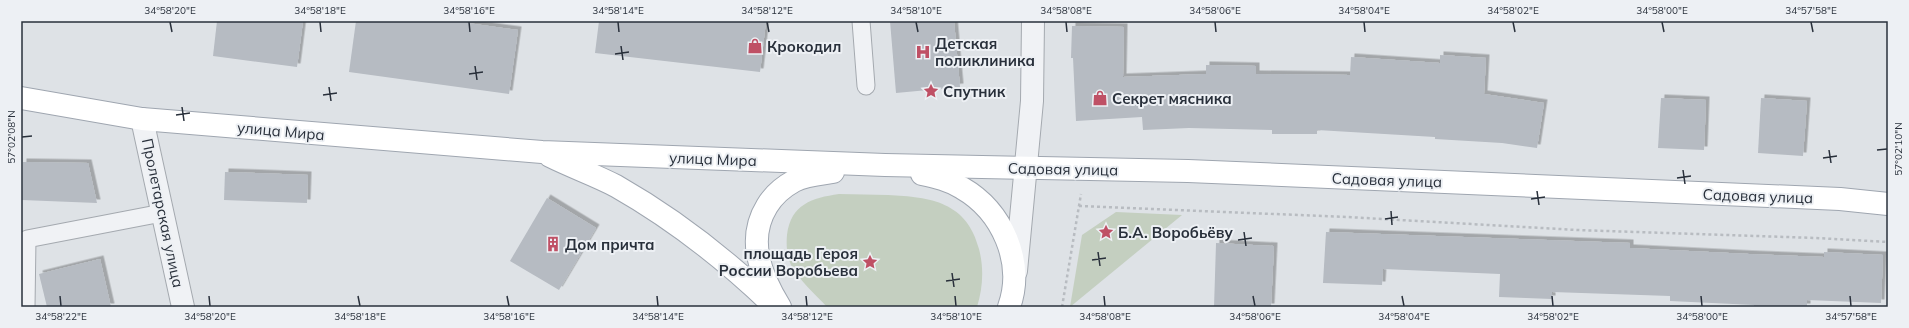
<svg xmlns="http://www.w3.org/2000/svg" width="1909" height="328" font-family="Mulish,sans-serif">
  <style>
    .green { fill: #c4cfc0 }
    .building { fill: #b6bbc2; filter: url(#shadow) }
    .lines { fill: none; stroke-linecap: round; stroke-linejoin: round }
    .service-casing { stroke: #a4a9af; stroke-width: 19 }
    .minor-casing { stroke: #a4a9af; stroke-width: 24 }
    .primary-casing { stroke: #9fa6b0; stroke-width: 24 }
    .path { stroke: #b8bcc1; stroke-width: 2.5; stroke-dasharray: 3 3; stroke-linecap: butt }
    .service { stroke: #f0f2f5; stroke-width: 17 }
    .minor { stroke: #f0f2f5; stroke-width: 22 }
    .primary { stroke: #fff; stroke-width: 22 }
    .ticks { fill: none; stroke: #29303b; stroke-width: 1.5 }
    .labels { text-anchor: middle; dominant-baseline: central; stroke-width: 4; stroke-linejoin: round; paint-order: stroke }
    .poi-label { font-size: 15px; font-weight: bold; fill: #29303b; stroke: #edf0f4; text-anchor: start }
    .street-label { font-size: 15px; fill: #29303b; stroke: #edf0f4 }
    .neatline { fill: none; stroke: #29303b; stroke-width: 1.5 }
    .ticks-label { font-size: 10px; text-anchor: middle; fill: #29303b }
  </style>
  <defs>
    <filter id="shadow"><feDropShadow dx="3.5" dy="-3.5" stdDeviation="0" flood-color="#0004"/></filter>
  </defs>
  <rect width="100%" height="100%" fill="#dee2e6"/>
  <g class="green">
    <path d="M 839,194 C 856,194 872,195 888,195 C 931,197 967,202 979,249 C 984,268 983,288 977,307 L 827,307 C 815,294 800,281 791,265 C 787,256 786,245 787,235 C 791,204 812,198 839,194 Z"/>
    <path d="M 1116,212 L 1182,215 L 1070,307 L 1082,235 Z"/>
  </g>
  <g class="building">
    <path d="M 217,21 L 303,21 L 297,67 L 213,56 Z"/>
    <path d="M 356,21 L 453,21 L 518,30 L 509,94 L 349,72 Z"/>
    <path d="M 599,21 L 766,21 L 760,72 L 595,53 Z"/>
    <path d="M 890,21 L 954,21 L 960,87 L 896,93 Z"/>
    <path d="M 1072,26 L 1124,27 L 1123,77 L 1206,74 L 1206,65 L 1256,66 L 1256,74 L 1350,75 L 1351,57 L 1440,63 L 1440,55 L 1486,58 L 1484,94 L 1544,103 L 1537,148 L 1502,143 L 1435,139 L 1435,137 L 1317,130 L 1317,134 L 1272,134 L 1272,130 L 1189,128 L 1143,130 L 1142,117 L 1076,121 L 1073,58 L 1071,58 Z"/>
    <path d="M 1661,98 L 1706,100 L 1704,150 L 1658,148 Z"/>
    <path d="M 1761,98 L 1807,101 L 1803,156 L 1758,153 Z"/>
    <path d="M 23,162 L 88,163 L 97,203 L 22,200 Z"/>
    <path d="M 225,172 L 308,175 L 307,203 L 224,200 Z"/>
    <path d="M 547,198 L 596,228 L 559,290 L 510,261 Z"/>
    <path d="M 1326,232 L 1630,243 L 1630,248 L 1749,254 L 1824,257 L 1824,252 L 1883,255 L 1881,303 L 1807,300 L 1807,307 L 1754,307 L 1754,305 L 1670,301 L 1670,296 L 1552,292 L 1552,299 L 1499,297 L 1500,274 L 1383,269 L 1382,285 L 1323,283 Z"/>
    <path d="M 1216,243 L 1274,246 L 1271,307 L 1214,307 Z"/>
    <path d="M 100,259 L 111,307 L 47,307 L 39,274 Z"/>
  </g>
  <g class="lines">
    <g class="service-casing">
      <g id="service">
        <path d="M 861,21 L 866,86"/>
        <path d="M 26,307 L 27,239 L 162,213"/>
      </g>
    </g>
    <g class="minor-casing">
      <g id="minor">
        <path d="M 142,119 L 183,307"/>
        <path d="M 1016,271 L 1032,101 L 1033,21"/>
      </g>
    </g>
    <g class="primary-casing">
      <g id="primary">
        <path d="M 21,98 L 142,119 L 542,152 L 885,165 L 1188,171 L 1840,199 L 1888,204"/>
        <path d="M 550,156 C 572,167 595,175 616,186 C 674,219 724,258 771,303"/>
        <path d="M 922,174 C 936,177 949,180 962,188 C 1002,211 1025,262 1009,307"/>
        <path d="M 780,307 C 761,276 746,240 767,206 C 773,196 783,187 794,181 C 805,175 820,174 833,172"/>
      </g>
    </g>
    <g class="path">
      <path d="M 1079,206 L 1347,217 L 1577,230 L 1816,238 L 1888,242"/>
      <path d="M 1062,307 L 1081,194"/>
    </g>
    <use href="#service" class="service"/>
    <use href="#minor" class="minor"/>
    <use href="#primary" class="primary"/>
  </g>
  <path class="ticks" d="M 170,22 L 172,32M 320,22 L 321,32M 469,22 L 470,32M 618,22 L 619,32M 767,22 L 769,32M 916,22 L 918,32M 1066,22 L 1067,32M 1215,22 L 1216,32M 1364,22 L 1365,32M 1513,22 L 1515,32M 1662,22 L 1664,32M 1811,22 L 1813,32M 621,46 L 623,60M 615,54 L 629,52M 475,66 L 477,80M 469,74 L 483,72M 329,87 L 331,101M 323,95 L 337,93M 182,107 L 184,121M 176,115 L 190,113M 22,137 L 32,136M 1829,150 L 1831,163M 1877,150 L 1887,149M 1823,158 L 1837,156M 1683,170 L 1685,184M 1677,178 L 1691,176M 1537,191 L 1539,205M 1531,199 L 1545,197M 1391,211 L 1392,225M 1385,219 L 1398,217M 1244,232 L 1246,246M 1238,240 L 1252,238M 1098,252 L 1100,266M 1092,260 L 1106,258M 952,273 L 954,287M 946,281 L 960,279M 60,296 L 61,306M 209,296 L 210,306M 358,296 L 360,306M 507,296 L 509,306M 657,296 L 658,306M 806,296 L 807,306M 955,296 L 956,306M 1104,296 L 1105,306M 1253,296 L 1255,306M 1402,296 L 1404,306M 1552,296 L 1553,306M 1701,296 L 1702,306M 1850,296 L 1851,306"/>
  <defs>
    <g id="shop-bare" transform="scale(1.2)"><path d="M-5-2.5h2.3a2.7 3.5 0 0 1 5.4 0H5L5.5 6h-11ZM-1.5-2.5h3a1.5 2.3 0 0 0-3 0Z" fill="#bf5065" stroke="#edf0f4" stroke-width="2.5" paint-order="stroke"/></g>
    <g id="hospital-bare" transform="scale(1.2)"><path d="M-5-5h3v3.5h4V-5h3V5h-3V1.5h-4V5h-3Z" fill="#bf5065" stroke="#edf0f4" stroke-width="2.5" paint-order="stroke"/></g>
    <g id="sight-bare" transform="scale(1.2)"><path d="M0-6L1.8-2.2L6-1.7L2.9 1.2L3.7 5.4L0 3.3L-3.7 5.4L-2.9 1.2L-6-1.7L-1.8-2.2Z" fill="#bf5065" stroke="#edf0f4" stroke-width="2.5" paint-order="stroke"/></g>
    <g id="building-bare" transform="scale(1.2)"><path d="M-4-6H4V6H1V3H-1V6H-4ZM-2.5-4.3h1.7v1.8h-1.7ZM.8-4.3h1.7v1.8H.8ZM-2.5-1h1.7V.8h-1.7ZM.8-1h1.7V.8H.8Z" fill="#bf5065" stroke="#edf0f4" stroke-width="2.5" paint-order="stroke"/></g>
  </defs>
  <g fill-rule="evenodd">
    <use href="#shop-bare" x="755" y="46"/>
    <use href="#hospital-bare" x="923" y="52"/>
    <use href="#sight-bare" x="931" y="91"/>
    <use href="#shop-bare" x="1100" y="98"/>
    <use href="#sight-bare" x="1106" y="232"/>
    <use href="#building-bare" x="553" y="244"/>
    <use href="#sight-bare" x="870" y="262"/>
  </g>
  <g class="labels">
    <g class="poi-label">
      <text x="935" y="43">Детская<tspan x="935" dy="17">поликлиника</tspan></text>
      <text x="767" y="46">Крокодил</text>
      <text x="943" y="91">Спутник</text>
      <text x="1112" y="98">Секрет мясника</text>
      <text x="1118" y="232">Б.А. Воробьёву</text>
      <text x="565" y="244">Дом причта</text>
      <text x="858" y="253" text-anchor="end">площадь Героя<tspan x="858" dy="17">России Воробьева</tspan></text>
    </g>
    <g class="street-label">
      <text transform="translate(281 131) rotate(5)">улица Мира</text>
      <text transform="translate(713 159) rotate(2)">улица Мира</text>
      <text transform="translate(1063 169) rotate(1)">Садовая улица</text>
      <text transform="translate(1387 180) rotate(2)">Садовая улица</text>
      <text transform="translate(1758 196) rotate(2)">Садовая улица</text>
      <text transform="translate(163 213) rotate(78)">Пролетарская улица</text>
    </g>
  </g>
  <rect width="1909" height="328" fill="none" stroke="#edf0f4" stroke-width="44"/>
  <rect x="22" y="22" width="1865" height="284" class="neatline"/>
  <g class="ticks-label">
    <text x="170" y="14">34°58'20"E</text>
    <text x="320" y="14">34°58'18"E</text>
    <text x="469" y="14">34°58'16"E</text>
    <text x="618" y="14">34°58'14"E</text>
    <text x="767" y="14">34°58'12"E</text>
    <text x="916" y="14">34°58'10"E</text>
    <text x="1066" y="14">34°58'08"E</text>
    <text x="1215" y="14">34°58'06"E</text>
    <text x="1364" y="14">34°58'04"E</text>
    <text x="1513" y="14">34°58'02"E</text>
    <text x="1662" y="14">34°58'00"E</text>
    <text x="1811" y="14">34°57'58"E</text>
    <text transform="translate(11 137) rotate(-90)" y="4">57°02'08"N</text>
    <text transform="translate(1898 149) rotate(-90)" y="4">57°02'10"N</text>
    <text x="61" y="320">34°58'22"E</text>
    <text x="210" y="320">34°58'20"E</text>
    <text x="360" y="320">34°58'18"E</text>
    <text x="509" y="320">34°58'16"E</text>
    <text x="658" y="320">34°58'14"E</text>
    <text x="807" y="320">34°58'12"E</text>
    <text x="956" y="320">34°58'10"E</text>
    <text x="1105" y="320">34°58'08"E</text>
    <text x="1255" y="320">34°58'06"E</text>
    <text x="1404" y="320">34°58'04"E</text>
    <text x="1553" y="320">34°58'02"E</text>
    <text x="1702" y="320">34°58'00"E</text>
    <text x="1851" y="320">34°57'58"E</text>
  </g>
</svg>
